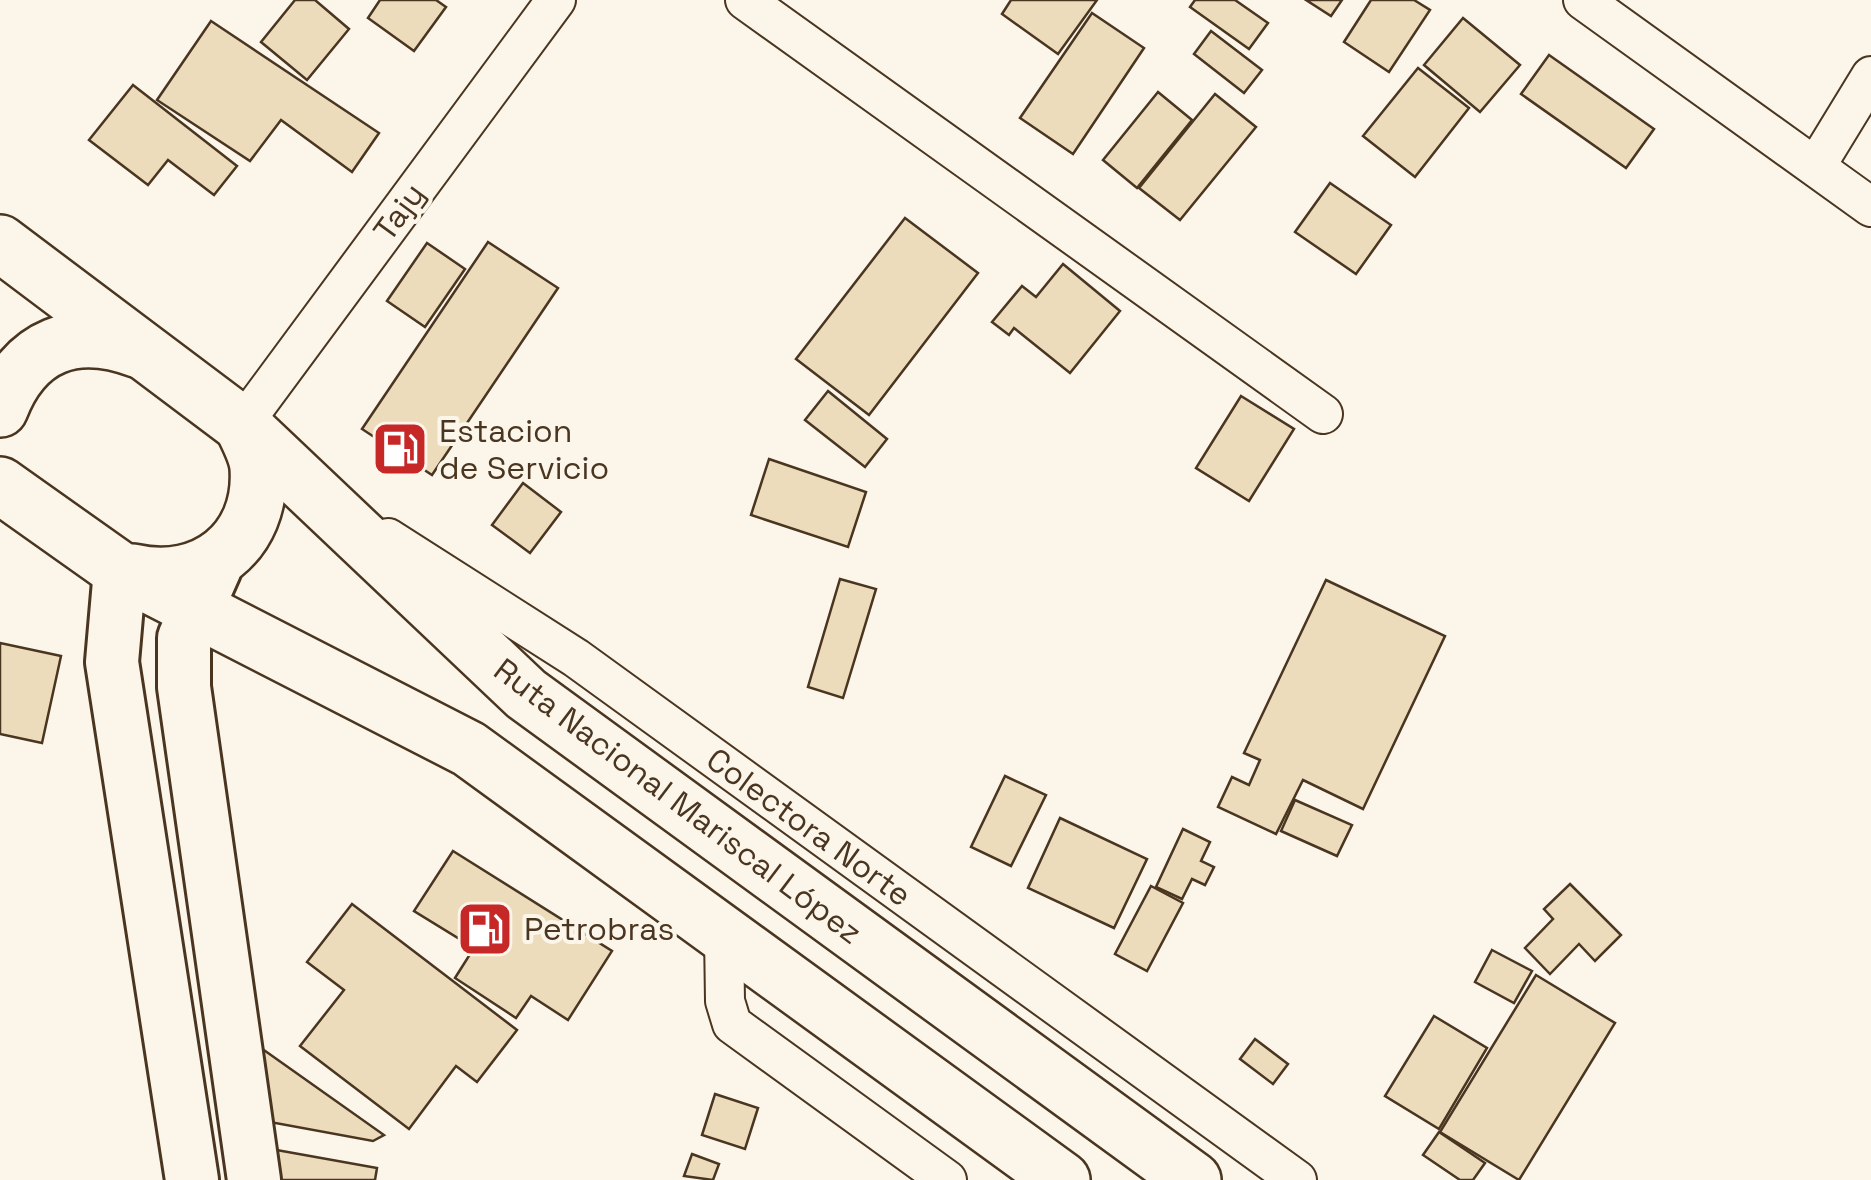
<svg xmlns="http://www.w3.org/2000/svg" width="1871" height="1180" font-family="'Space Grotesk',sans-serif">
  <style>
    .building { fill: #ecdcbc; stroke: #4a3520; stroke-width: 2.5 }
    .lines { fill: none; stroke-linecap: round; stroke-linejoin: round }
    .minor-casing { stroke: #4a3520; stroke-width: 42 }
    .secondary-casing { stroke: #4a3520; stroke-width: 58 }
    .trunk-casing { stroke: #4a3520; stroke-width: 60 }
    .minor { stroke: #fbf6e9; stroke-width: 38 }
    .secondary { stroke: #fbf6e9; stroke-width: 52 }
    .trunk { stroke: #fbf6e9; stroke-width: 55 }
    .labels { text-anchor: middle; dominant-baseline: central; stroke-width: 8; stroke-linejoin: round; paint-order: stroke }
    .street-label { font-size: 32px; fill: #4a3520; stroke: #fbf6e9 }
    .poi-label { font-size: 32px; fill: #4a3520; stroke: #fbf6e9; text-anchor: start }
  </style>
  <rect width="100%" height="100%" fill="#fbf6e9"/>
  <g class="building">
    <path d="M 295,0 L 315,0 L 349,29 L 307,80 L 261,42 Z"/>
    <path d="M 380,0 L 436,0 L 446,7 L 414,51 L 368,18 Z"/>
    <path d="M 1011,0 L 1097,0 L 1058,54 L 1002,14 Z"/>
    <path d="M 1195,0 L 1235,0 L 1268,23 L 1249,49 L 1190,7 Z"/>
    <path d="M 1306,0 L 1342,0 L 1331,16 Z"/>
    <path d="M 1371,0 L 1414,0 L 1430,10 L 1389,72 L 1344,42 Z"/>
    <path d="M 1092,13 L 1144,48 L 1073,154 L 1020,118 Z"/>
    <path d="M 1463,18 L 1520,65 L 1480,112 L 1424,65 Z"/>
    <path d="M 211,21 L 379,133 L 352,172 L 281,120 L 250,161 L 157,100 Z"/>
    <path d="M 1211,31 L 1262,70 L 1244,93 L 1194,54 Z"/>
    <path d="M 1549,55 L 1654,129 L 1626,168 L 1521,94 Z"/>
    <path d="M 1418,68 L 1469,108 L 1415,177 L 1363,136 Z"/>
    <path d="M 133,85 L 237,166 L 214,195 L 168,160 L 148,185 L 89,140 Z"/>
    <path d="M 1158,92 L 1192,120 L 1137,188 L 1103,160 Z"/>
    <path d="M 1215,94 L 1256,127 L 1180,220 L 1139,188 Z"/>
    <path d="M 1330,183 L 1391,225 L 1356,274 L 1295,232 Z"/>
    <path d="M 905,218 L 978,273 L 869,415 L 796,359 Z"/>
    <path d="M 488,242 L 558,288 L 432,475 L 362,429 Z"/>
    <path d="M 427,243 L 465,269 L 425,327 L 387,301 Z"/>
    <path d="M 1063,264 L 1120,311 L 1070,373 L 1014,328 L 1009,335 L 992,322 L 1022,286 L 1036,297 Z"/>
    <path d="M 828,391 L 887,439 L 865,467 L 805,420 Z"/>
    <path d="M 1241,396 L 1294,429 L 1249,501 L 1196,468 Z"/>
    <path d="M 769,459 L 866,492 L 848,547 L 751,515 Z"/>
    <path d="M 523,483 L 561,512 L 530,553 L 492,525 Z"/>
    <path d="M 840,579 L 876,589 L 843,698 L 808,687 Z"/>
    <path d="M 1326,580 L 1445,636 L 1363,809 L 1303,780 L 1276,834 L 1218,807 L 1232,777 L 1249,785 L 1260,760 L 1244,753 Z"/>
    <path d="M 0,643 L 61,656 L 42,743 L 0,734 Z"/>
    <path d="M 1005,776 L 1046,795 L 1011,866 L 971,847 Z"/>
    <path d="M 1295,800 L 1352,825 L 1337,856 L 1281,831 Z"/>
    <path d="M 1060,818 L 1147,859 L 1114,928 L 1028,888 Z"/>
    <path d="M 1183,829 L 1210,842 L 1201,861 L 1214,867 L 1205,885 L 1192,879 L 1182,899 L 1156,887 Z"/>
    <path d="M 453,851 L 612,951 L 568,1020 L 531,996 L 516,1018 L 455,978 L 474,948 L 414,911 Z"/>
    <path d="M 1570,884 L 1621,935 L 1595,961 L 1579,944 L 1550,974 L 1525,948 L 1553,919 L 1544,909 Z"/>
    <path d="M 1151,886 L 1183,903 L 1147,971 L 1115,954 Z"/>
    <path d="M 352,904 L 517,1030 L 477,1082 L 456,1066 L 409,1129 L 300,1046 L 344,990 L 307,962 Z"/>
    <path d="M 1492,950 L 1532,971 L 1514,1003 L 1475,982 Z"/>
    <path d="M 1536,975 L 1615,1023 L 1519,1180 L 1440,1132 Z"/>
    <path d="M 1434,1016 L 1487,1048 L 1439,1129 L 1385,1096 Z"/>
    <path d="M 1255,1039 L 1288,1064 L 1273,1084 L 1240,1059 Z"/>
    <path d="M 261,1048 L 384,1135 L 373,1141 L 259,1120 Z"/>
    <path d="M 715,1094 L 758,1108 L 745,1149 L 702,1135 Z"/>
    <path d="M 1439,1132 L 1485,1163 L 1473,1180 L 1460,1180 L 1423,1155 Z"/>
    <path d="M 271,1149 L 377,1168 L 375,1180 L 265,1180 Z"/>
    <path d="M 692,1154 L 719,1164 L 713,1180 L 684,1176 Z"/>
  </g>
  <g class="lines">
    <g class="minor-casing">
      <g id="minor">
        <path d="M 745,0 L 1323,414"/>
        <path d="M 1583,0 L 1871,207"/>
        <path d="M 1816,166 L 1871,76"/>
        <path d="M 242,425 L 556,0"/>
        <path d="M 388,538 L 576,658 L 1297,1180"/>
        <path d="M 724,934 L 725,1001 L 732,1024 L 947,1180"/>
      </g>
    </g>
    <g class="secondary-casing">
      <g id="secondary">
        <path d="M 215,568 L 184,638 L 184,687 L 254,1180"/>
        <path d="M 120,570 L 112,662 L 192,1180"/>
      </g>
    </g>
    <g class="trunk-casing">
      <g id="trunk">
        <path d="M 0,243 L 242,425 L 526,694 L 1193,1180"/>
        <path d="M 0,409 C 25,344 75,326 139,350"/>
        <path d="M 0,485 L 120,570 L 469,749 L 1062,1180"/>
        <path d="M 133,572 C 203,588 263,543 258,468 C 257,454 248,438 242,425"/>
      </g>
    </g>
    <use href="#minor" class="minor"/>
    <use href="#secondary" class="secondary"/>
    <use href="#trunk" class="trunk"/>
  </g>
  <defs>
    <g id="fuel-square" transform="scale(2.875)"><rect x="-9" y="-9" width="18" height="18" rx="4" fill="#c62828" stroke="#fbf6e9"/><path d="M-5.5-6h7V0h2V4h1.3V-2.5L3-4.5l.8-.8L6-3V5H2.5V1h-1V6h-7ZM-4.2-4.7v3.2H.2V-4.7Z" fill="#fff"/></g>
  </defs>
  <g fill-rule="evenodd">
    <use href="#fuel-square" x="400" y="449"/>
    <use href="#fuel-square" x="485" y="929"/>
  </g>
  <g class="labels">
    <g class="street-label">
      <text transform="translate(399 212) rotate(-54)">Tajy</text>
      <text transform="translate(678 801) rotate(37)">Ruta Nacional Mariscal López</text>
      <text transform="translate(809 827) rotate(36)">Colectora Norte</text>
    </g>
    <g class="poi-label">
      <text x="439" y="431">Estacion<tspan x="439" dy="37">de Servicio</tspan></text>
      <text x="524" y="929">Petrobras</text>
    </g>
  </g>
</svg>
